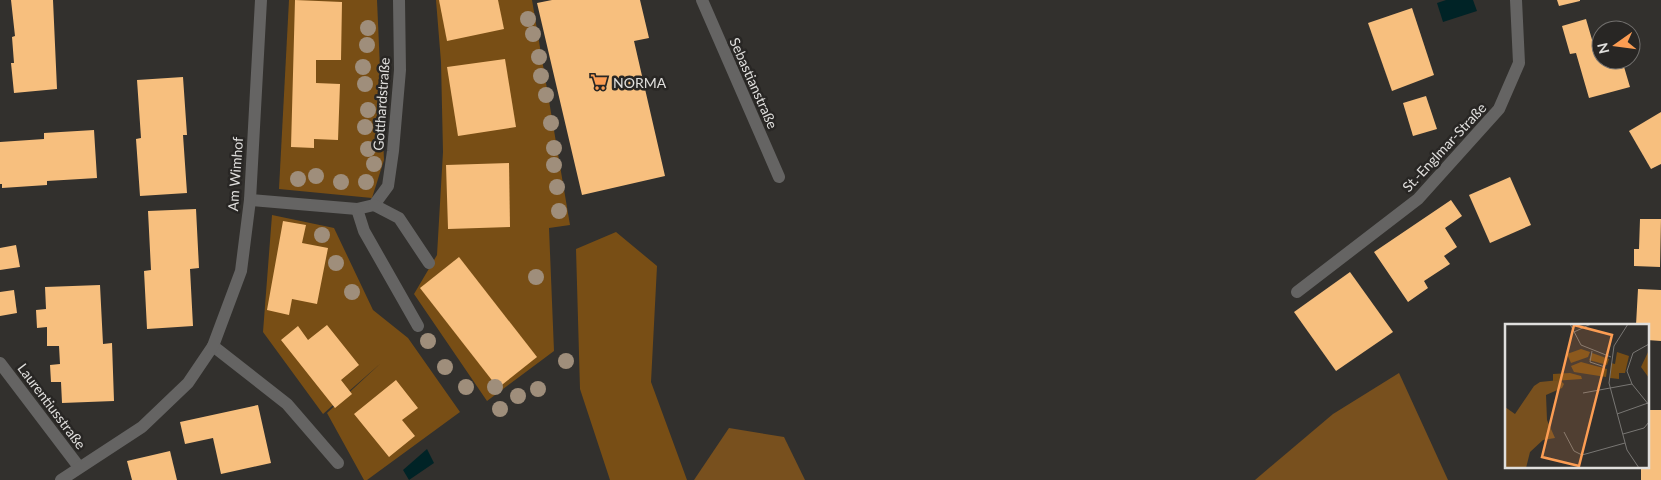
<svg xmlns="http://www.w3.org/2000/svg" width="1661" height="480" font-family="Lato,sans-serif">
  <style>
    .green { fill: #784e15 }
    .forest { fill: #78501e }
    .water { fill: #002326 }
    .building { fill: #f7bf7e }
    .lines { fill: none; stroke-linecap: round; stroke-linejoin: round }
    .street { stroke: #656463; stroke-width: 12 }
    .tree { fill: #9f8e7b }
    .labels { text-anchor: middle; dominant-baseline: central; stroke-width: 5; stroke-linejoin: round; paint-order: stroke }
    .poi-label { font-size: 14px; fill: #e0dfdd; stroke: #282624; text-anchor: start }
    .street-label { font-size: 14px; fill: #e0dfdd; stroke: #282624 }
    .inset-road { fill: none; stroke: #787673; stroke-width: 1 }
    .view { fill: #fc9d53; fill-opacity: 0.15; stroke: #fc9d53; stroke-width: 2.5 }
    .inset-edge { fill: none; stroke: #e0dfdd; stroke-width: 2.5 }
  </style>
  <rect width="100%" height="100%" fill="#32302d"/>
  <g class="green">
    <path d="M 289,0 L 377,0 L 384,160 L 372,198 L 279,189 Z"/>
    <path d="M 436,0 L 532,0 L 570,225 L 549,228 L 554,351 L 487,401 L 414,294 L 437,255 L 443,152 L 441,62 Z"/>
    <path d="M 272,215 L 334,228 L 373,310 L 408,338 L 460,412 L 367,480 L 364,480 L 327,413 L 381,363 L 323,414 L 263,332 Z"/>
    <path d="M 616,232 L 657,266 L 651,382 L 687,480 L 610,480 L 580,389 L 576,249 Z"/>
  </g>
  <g class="forest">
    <path d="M 1399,373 L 1448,480 L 1255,480 L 1333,414 Z"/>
    <path d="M 729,428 L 784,437 L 805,480 L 694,480 Z"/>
  </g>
  <g class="water">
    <path d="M 1446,0 L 1473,0 L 1477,11 L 1443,22 L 1437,3 Z"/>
    <path d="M 427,449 L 434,463 L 409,480 L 403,470 Z"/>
  </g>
  <g class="building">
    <path d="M 11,0 L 53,0 L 57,89 L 14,93 L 11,63 L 14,63 L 12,37 L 15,36 Z"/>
    <path d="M 295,0 L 342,2 L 341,60 L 316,60 L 316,83 L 340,84 L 338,140 L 314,139 L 314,148 L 291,147 Z"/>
    <path d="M 439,0 L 498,0 L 504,29 L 447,41 Z"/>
    <path d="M 552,0 L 640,0 L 649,38 L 634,41 L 665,176 L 582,195 L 537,3 Z"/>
    <path d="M 1557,0 L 1580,0 L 1580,1 L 1559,6 Z"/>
    <path d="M 1412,8 L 1434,75 L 1392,91 L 1368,23 Z"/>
    <path d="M 1586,19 L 1593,43 L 1601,41 L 1601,60 L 1622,60 L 1630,87 L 1589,98 L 1576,53 L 1570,54 L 1562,26 Z"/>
    <path d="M 505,59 L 516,127 L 458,136 L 447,67 Z"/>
    <path d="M 183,77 L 187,135 L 183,135 L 187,193 L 140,196 L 136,139 L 141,138 L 137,80 Z"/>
    <path d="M 1426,96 L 1437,129 L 1413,136 L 1403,103 Z"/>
    <path d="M 1661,112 L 1661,164 L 1651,169 L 1629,131 Z"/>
    <path d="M 94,130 L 97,178 L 47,181 L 47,185 L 2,188 L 2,184 L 0,184 L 0,142 L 44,139 L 44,133 Z"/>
    <path d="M 509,163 L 510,227 L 448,229 L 446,165 Z"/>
    <path d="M 1510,177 L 1531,225 L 1490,243 L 1469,195 Z"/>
    <path d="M 1451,200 L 1462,216 L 1445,228 L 1457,247 L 1444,256 L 1450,264 L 1424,281 L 1428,288 L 1408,302 L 1374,252 Z"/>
    <path d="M 196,209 L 199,268 L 190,269 L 193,326 L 147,329 L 144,271 L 151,270 L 148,211 Z"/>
    <path d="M 1640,219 L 1661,219 L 1660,267 L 1634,266 L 1634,249 L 1639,249 Z"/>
    <path d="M 283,221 L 306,225 L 302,243 L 328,248 L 317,304 L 292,299 L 289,315 L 267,310 Z"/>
    <path d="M 16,245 L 20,267 L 0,270 L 0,248 Z"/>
    <path d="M 459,257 L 537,357 L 498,388 L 420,288 Z"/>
    <path d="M 1350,272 L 1393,332 L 1336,371 L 1294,312 Z"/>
    <path d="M 100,285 L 103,344 L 112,343 L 114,401 L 62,403 L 61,382 L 51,382 L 50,365 L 60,364 L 59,346 L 47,346 L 47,327 L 37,328 L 36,310 L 46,309 L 45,287 Z"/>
    <path d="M 1638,289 L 1661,290 L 1661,341 L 1647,340 L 1647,325 L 1636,325 Z"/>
    <path d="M 14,290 L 17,313 L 0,316 L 0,292 Z"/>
    <path d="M 327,325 L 359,365 L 341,380 L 352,394 L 335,408 L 281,340 L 298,326 L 308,340 Z"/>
    <path d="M 396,380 L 418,408 L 402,420 L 415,436 L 389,457 L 354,414 Z"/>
    <path d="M 258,405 L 271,463 L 221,474 L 213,438 L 185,444 L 180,422 Z"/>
    <path d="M 1647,410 L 1661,410 L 1661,480 L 1641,480 L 1641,466 L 1647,466 Z"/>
    <path d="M 170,451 L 177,480 L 132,480 L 127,461 Z"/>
  </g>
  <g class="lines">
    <g class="street">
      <path d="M 702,0 L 779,177"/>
      <path d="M 250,200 L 357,209 L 374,205 L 388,186 L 393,151 L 400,70 L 399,0"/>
      <path d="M 374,205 L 399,218 L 429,263"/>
      <path d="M 357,209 L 364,231 L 418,326"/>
      <path d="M 1297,292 L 1418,199 L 1499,109 L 1519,63 L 1516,0"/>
      <path d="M 213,346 L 287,404 L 338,463"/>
      <path d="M 0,363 L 79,467"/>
      <path d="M 61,480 L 142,427 L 188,383 L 213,346 L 241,271 L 250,200 L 261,0"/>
    </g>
  </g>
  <g class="tree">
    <circle cx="528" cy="19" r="8"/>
    <circle cx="368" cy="28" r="8"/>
    <circle cx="533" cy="34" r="8"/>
    <circle cx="367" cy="45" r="8"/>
    <circle cx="539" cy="57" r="8"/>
    <circle cx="363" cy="67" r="8"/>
    <circle cx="541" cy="76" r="8"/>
    <circle cx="365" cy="84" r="8"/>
    <circle cx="546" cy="95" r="8"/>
    <circle cx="368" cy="110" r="8"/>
    <circle cx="551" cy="123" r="8"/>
    <circle cx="365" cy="127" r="8"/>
    <circle cx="554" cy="148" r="8"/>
    <circle cx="368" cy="149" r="8"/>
    <circle cx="374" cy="164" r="8"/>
    <circle cx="554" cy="165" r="8"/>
    <circle cx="316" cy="176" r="8"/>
    <circle cx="298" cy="179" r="8"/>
    <circle cx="341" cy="182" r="8"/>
    <circle cx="366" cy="182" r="8"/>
    <circle cx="557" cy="187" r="8"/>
    <circle cx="559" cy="211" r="8"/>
    <circle cx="322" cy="235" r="8"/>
    <circle cx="336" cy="263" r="8"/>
    <circle cx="536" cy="277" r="8"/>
    <circle cx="352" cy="292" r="8"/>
    <circle cx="428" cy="341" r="8"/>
    <circle cx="566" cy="361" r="8"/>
    <circle cx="445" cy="367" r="8"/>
    <circle cx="466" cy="387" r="8"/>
    <circle cx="495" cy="387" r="8"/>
    <circle cx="538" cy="389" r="8"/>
    <circle cx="518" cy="396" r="8"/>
    <circle cx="500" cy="409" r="8"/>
  </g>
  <defs>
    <g id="supermarket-bare" transform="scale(1.35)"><path d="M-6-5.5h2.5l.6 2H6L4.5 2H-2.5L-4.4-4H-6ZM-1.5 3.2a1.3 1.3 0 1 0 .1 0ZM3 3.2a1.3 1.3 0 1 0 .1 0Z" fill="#fc9d53" stroke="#282624" stroke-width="2.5" paint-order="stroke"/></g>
  </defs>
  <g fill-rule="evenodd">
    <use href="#supermarket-bare" x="599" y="82"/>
  </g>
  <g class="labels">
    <g class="poi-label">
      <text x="613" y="82">NORMA</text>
    </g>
    <g class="street-label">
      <text transform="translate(754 83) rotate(66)">Sebastianstraße</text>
      <text transform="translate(381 104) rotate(-86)">Gotthardstraße</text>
      <text transform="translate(1444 147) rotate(-47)">St.-Englmar-Straße</text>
      <text transform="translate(235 174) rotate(-86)">Am Wimhof</text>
      <text transform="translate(52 406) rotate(53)">Laurentiusstraße</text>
    </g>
  </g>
  <g transform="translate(1505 324)">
    <rect width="144" height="144" fill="#32302d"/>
    <path d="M 76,25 L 85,28 L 83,33 L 66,39 L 62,30 ZM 144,26 L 144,54 L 136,43 ZM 112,28 L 124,32 L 120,49 L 114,49 L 114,55 L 105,54 L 106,39 L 110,40 ZM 87,29 L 104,35 L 102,41 L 84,36 ZM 76,38 L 102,45 L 101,53 L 69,48 L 66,42 ZM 65,49 L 76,52 L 77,55 L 48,57 L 48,50 Z" fill="#784e15"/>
    <path d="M 55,56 L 59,60 L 57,64 L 41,71 L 42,96 L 50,114 L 38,116 L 25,128 L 21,144 L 0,144 L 0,83 L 10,90 L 29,62 L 35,58 Z" fill="#78501e"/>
    <path class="inset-road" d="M 65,0 L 76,21 L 106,33M 123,0 L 109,22 L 104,59 L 122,126 L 134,144M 69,8 L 86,0M 144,20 L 128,29 L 122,47 L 127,60 L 144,81M 87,27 L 85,38 L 100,43M 78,69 L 127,60M 112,90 L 143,79M 59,108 L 69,127 L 77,131 L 120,119M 118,110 L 139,104 L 144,98"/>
    <path class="view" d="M 69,1 L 107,11 L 74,142 L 37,133 Z"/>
    <rect width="144" height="144" class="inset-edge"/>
  </g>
  <g transform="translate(1616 45) rotate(256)"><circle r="24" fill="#282624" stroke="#72706e"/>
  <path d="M0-4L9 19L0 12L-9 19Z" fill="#fc9d53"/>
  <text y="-8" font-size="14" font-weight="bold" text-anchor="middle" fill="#e0dfdd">N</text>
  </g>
</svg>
